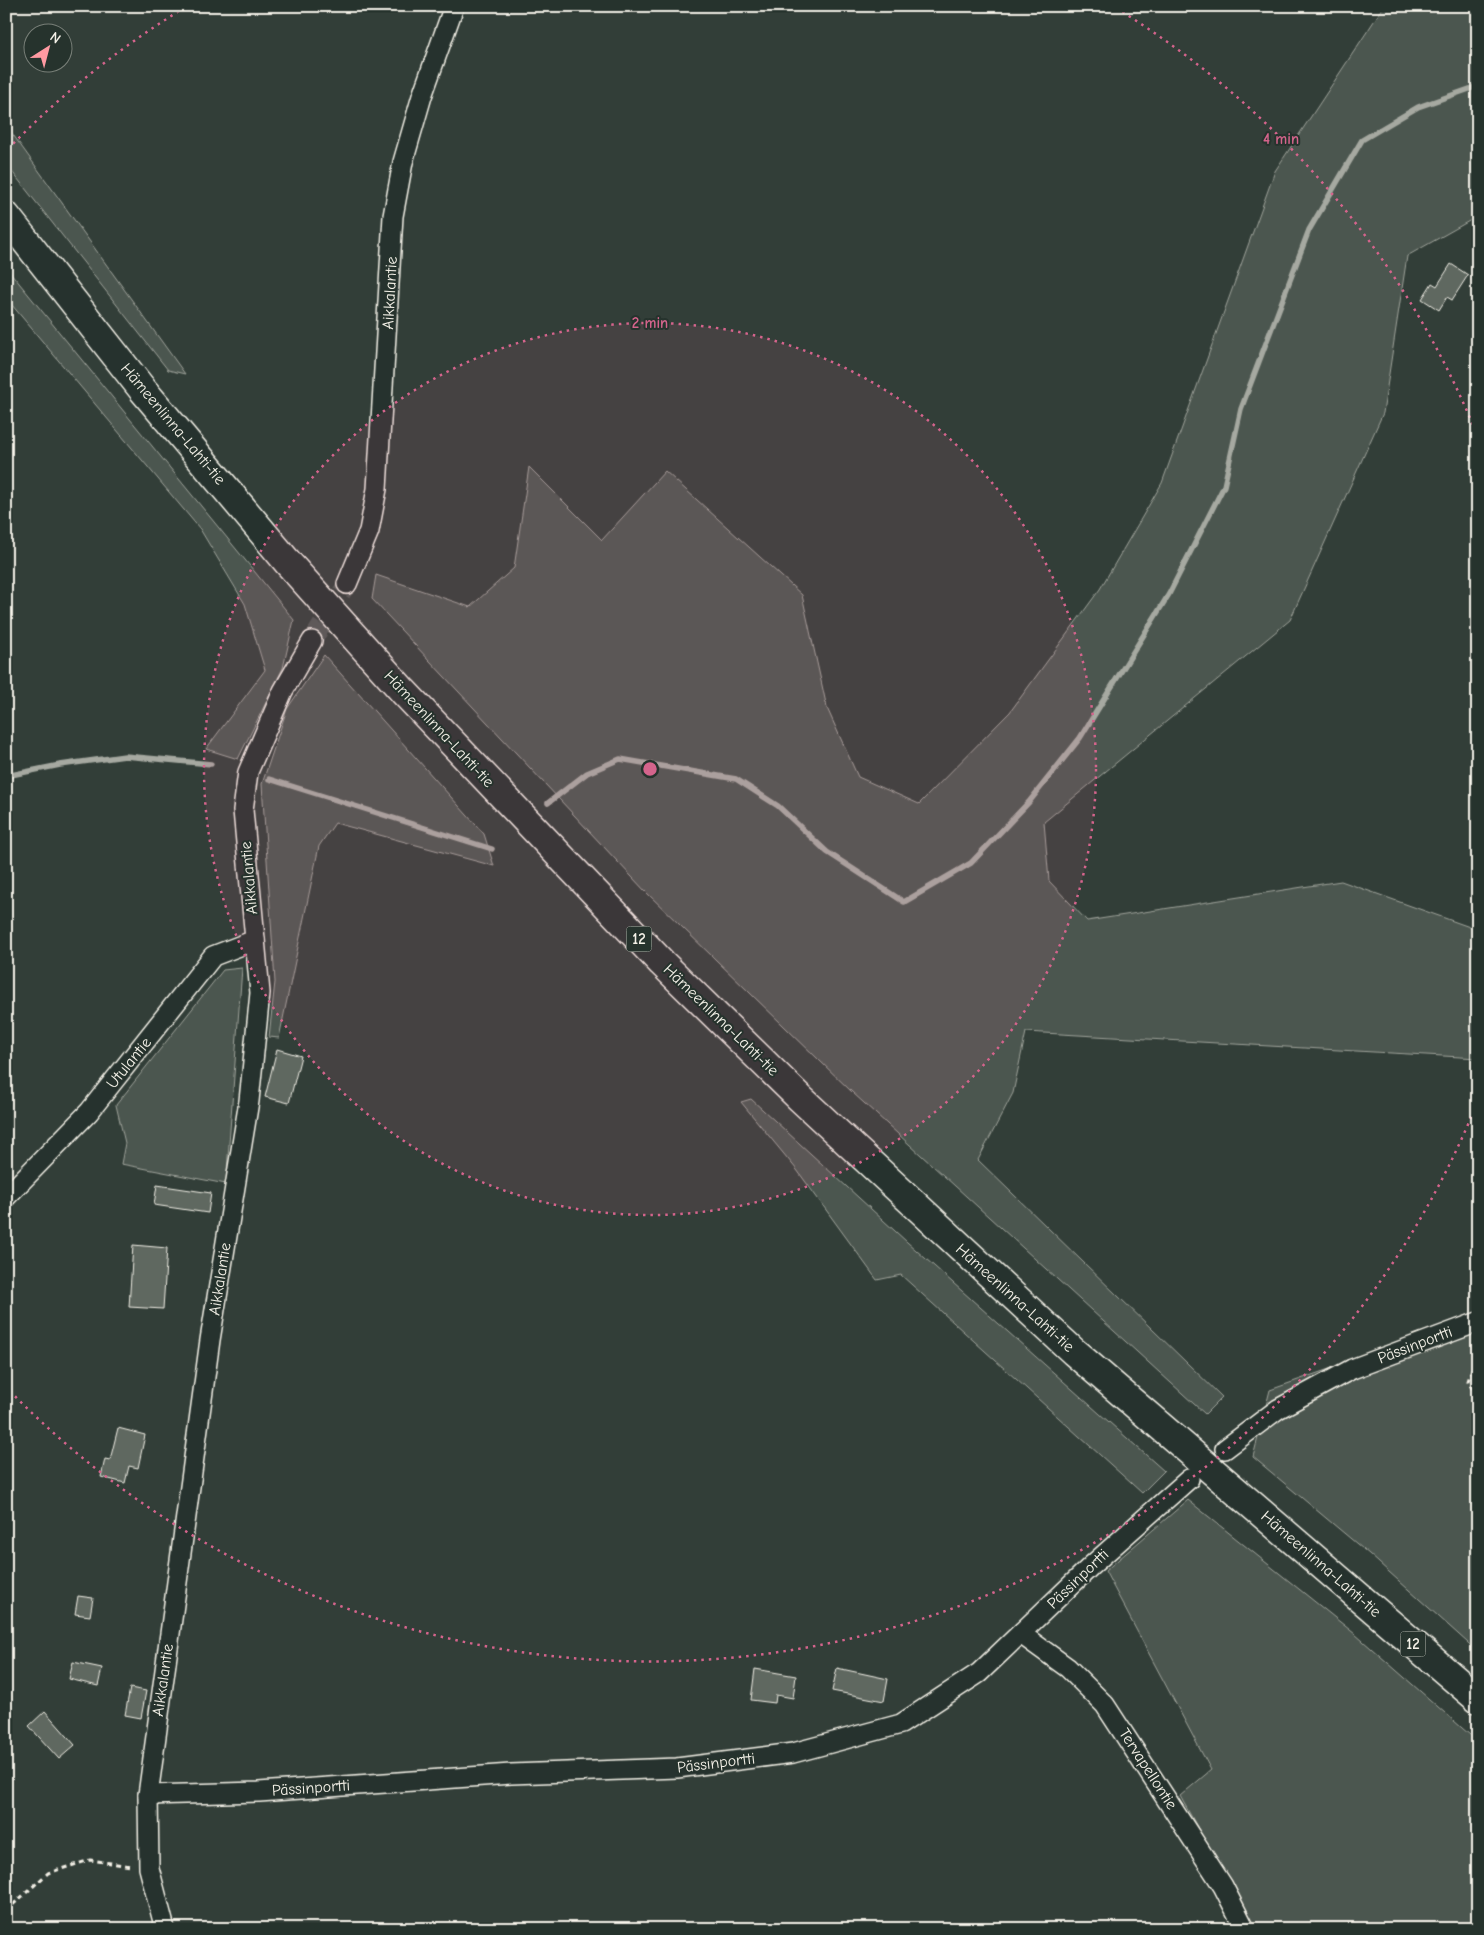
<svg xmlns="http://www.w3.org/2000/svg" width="1484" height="1935" font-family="'Comic Neue',sans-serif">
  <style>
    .green { fill: #4c564f; stroke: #a0a49c }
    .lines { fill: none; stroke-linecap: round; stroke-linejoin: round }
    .stream { stroke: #a6a9a1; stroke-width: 5.5 }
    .building { fill: #5f6861; stroke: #f4f1e8 }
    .minor-tunnel { stroke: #4f5952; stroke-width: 19; stroke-dasharray: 19 9; stroke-linecap: butt }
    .minor-casing { stroke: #f4f1e8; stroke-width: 22 }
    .highway-casing { stroke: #f4f1e8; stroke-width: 31 }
    .path { stroke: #f4f1e8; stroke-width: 3; stroke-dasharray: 5 4; stroke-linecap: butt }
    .minor { stroke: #26332d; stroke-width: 19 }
    .highway { stroke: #26332d; stroke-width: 28 }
    .ring { fill: none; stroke: #d4648c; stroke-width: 2.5; stroke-dasharray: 2.5 5 }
    .labels { text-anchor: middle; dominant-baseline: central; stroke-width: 4; stroke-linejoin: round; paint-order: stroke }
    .shield { fill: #26332d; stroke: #b6b8b0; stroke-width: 1 }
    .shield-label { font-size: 15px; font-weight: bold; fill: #f4f1e8 }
    .street-label { font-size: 16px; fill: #f4f1e8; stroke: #26332d }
    .centre { fill: #d4648c; stroke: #26332d; stroke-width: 2.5 }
    .ring-label { font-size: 15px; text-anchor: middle; font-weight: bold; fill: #d4648c; stroke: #26332d; stroke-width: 4; stroke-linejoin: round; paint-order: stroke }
  </style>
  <rect width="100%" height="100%" fill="#323e38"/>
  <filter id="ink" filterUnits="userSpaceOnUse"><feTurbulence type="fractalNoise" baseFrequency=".02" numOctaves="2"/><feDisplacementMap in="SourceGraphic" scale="10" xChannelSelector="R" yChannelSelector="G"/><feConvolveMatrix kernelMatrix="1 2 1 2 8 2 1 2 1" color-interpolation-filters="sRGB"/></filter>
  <g filter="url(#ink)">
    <g class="green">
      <path d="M 1384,6 L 1478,6 L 1478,216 L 1407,256 L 1383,413 L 1290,620 L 1044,822 L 1049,881 L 1087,921 L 1341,881 L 1478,930 L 1478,1058 L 1026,1032 L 1013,1093 L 978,1160 L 1222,1397 L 1205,1414 L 853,1093 L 646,892 L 372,599 L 376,575 L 470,607 L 514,568 L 529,467 L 602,540 L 665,471 L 802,595 L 827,708 L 858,777 L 919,804 L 1010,712 L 1100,589 L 1162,483 L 1275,171 Z"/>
      <path d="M 6,125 L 185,374 L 168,370 L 6,164 Z"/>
      <path d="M 6,267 L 294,620 L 283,668 L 238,759 L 206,749 L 265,670 L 245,604 L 200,529 L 6,298 Z"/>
      <path d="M 324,655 L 484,834 L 494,866 L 335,823 L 319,846 L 279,1038 L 269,1037 L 275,982 L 262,784 L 287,709 Z"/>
      <path d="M 242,968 L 226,1184 L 121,1164 L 125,1143 L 116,1105 L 223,970 Z"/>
      <path d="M 751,1099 L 907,1242 L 1164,1471 L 1142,1493 L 901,1275 L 877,1280 L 797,1170 L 741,1102 Z"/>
      <path d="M 1478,1316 L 1478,1652 L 1369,1554 L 1253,1457 L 1270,1390 Z"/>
      <path d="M 1188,1500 L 1355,1634 L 1478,1742 L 1478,1929 L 1254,1929 L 1180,1796 L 1211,1770 L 1105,1571 Z"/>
    </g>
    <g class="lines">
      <g class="stream">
        <path d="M 6,776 L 60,765 L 125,756 L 211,764"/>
        <path d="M 269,779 L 492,849"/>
        <path d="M 548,803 L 587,773 L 620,759 L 736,779 L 778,806 L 827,852 L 904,902 L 971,863 L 1029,802 L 1080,738 L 1169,594 L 1224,486 L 1241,409 L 1309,230 L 1362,140 L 1418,107 L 1478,86"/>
      </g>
    </g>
    <g class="building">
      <path d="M 1451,264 L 1468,275 L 1452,300 L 1447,297 L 1439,310 L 1422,299 L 1432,283 L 1437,286 Z"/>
      <path d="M 277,1049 L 301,1056 L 289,1103 L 265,1097 Z"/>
      <path d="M 157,1185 L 211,1193 L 208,1213 L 154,1205 Z"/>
      <path d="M 133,1245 L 167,1248 L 163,1309 L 129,1307 Z"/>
      <path d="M 118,1428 L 145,1435 L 138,1468 L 129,1466 L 125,1483 L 101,1477 L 105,1459 L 110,1460 Z"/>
      <path d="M 78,1596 L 93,1598 L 90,1616 L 75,1614 Z"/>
      <path d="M 73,1662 L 102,1668 L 98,1686 L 69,1679 Z"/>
      <path d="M 837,1668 L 888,1679 L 884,1701 L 832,1691 Z"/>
      <path d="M 755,1669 L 796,1676 L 793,1698 L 776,1695 L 775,1703 L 751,1700 Z"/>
      <path d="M 130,1688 L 146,1691 L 141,1718 L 125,1715 Z"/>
      <path d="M 45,1711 L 75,1745 L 59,1759 L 29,1726 Z"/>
    </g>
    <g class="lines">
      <path class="minor-tunnel" d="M 312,641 L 347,584"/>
      <g class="minor-casing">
        <g id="minor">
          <path d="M 347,584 L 369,531 L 377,489 L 393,216 L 403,162 L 422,96 L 454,6"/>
          <path d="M 6,1197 L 89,1112 L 213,956 L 255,940"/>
          <path d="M 1225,1449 L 1278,1409 L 1352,1369 L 1478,1322"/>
          <path d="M 1021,1634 L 1068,1668 L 1105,1705 L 1223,1886 L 1245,1929"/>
          <path d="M 148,1795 L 259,1792 L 511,1774 L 677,1768 L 793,1753 L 901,1724 L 979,1673 L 1091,1566 L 1189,1479"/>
          <path d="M 165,1929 L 149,1868 L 148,1795 L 210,1340 L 249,1101 L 260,993 L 243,810 L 248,772 L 283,691 L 312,641"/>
        </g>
      </g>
      <g class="highway-casing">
        <path id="highway" d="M 6,216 L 143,390 L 290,565 L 403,691 L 662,963 L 800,1098 L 1074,1352 L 1478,1699"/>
      </g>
      <g class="path">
        <path d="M 1478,1351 L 1468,1381 L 1478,1399"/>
        <path d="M 6,1911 L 48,1873 L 90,1860 L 131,1866"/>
      </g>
      <use href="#minor" class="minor"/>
      <use href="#highway" class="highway"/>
    </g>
  </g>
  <circle cx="650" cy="769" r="446" fill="#d4648c" fill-opacity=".12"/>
  <g class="ring">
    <circle cx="650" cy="769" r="446"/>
    <path d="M1477 1103A892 892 0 0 1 8 1389M8 149A892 892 0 0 1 184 8M1116 8A892 892 0 0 1 1477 435"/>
  </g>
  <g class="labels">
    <g class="shield">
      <rect x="626.5" y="926.5" width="25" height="25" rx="4"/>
      <rect x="1400.5" y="1631.5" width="25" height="25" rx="4"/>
    </g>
    <g class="shield-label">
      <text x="639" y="939">12</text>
      <text x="1413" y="1644">12</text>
    </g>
    <g class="street-label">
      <text transform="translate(390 293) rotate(-87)">Aikkalantie</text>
      <text transform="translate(173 424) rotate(50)">Hämeenlinna-Lahti-tie</text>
      <text transform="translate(439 729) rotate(47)">Hämeenlinna-Lahti-tie</text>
      <text transform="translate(249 878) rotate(-95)">Aikkalantie</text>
      <text transform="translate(721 1020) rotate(44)">Hämeenlinna-Lahti-tie</text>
      <text transform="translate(129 1063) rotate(-51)">Utulantie</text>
      <text transform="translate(220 1279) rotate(-81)">Aikkalantie</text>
      <text transform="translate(1015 1298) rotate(42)">Hämeenlinna-Lahti-tie</text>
      <text transform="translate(1415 1345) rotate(-21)">Pässinportti</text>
      <text transform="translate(1321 1564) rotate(41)">Hämeenlinna-Lahti-tie</text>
      <text transform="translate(1078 1579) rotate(-44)">Pässinportti</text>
      <text transform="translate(163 1680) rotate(-82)">Aikkalantie</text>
      <text transform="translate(716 1763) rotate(-7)">Pässinportti</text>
      <text transform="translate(1148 1769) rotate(57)">Tervapellontie</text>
      <text transform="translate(311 1788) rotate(-4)">Pässinportti</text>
    </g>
  </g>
  <circle cx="650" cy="769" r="8" class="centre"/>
  <g class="ring-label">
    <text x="1281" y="144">4 min</text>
    <text x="650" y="328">2 min</text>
  </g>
  <rect width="1484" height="1935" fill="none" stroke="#26332d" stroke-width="25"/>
  <rect x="12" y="12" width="1459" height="1910" fill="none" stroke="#f4f1e8" stroke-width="2" filter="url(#ink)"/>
  <g transform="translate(48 48) rotate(36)"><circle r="24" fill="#26332d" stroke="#787f78"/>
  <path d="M0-4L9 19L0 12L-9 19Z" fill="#ff9aa2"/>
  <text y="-8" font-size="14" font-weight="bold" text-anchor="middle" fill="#f4f1e8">N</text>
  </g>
</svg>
